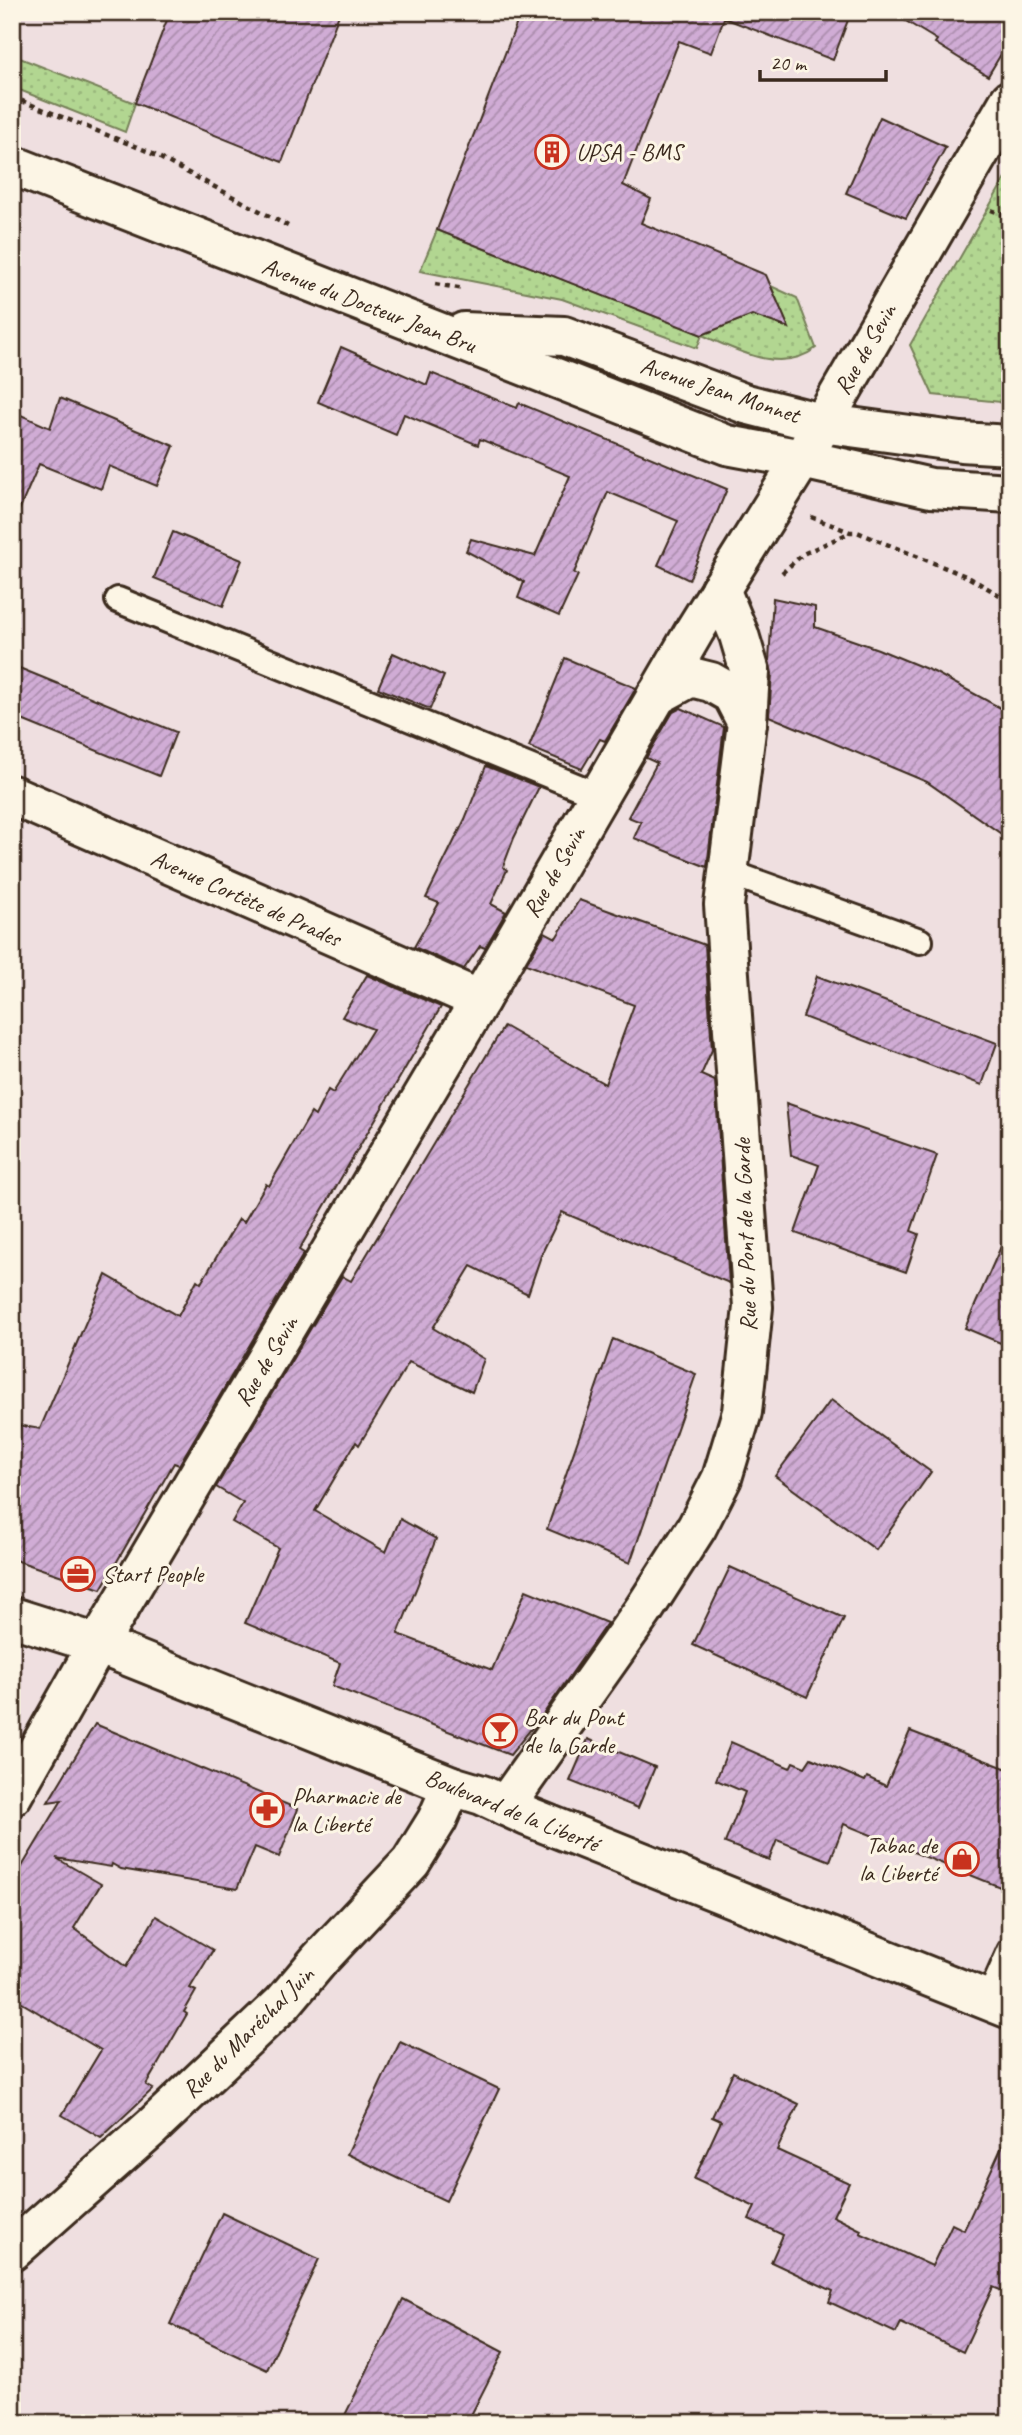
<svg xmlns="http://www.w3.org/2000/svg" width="1022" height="2435" font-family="Caveat,sans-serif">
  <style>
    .grass { fill: url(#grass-dots); stroke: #768058; stroke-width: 2 }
    .building { fill: url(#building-hatch); stroke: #3b2a1e; stroke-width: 2 }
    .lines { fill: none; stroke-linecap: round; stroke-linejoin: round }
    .lane-casing { stroke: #3b2a1e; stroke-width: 30 }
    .street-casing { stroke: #3b2a1e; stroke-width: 44 }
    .primary-casing { stroke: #3b2a1e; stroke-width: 44 }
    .path { stroke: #3b2a1e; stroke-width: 4.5; stroke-dasharray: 5 5; stroke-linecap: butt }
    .lane { stroke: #fcf5e5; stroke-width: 24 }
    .street { stroke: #fcf5e5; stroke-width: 38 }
    .primary { stroke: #fcf5e5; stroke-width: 38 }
    .labels { text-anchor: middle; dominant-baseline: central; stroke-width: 6; stroke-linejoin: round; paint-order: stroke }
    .poi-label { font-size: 24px; fill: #3b2a1e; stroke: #fcf5e5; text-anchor: start }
    .street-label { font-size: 24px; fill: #3b2a1e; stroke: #fcf5e5 }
  </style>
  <defs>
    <pattern id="grass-dots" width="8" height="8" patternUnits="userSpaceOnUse" patternTransform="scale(1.75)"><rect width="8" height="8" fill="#b2d691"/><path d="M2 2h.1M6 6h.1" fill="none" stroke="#9ab87d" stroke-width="1.8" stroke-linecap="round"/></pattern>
    <pattern id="building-hatch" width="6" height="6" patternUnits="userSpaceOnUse" patternTransform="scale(1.75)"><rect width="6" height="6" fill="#d0acd5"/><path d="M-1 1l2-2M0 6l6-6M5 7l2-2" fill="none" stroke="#aa8cac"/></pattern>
  </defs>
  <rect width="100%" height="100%" fill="#efdfe0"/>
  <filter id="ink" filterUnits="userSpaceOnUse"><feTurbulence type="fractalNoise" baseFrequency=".0143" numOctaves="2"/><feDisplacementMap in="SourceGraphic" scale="14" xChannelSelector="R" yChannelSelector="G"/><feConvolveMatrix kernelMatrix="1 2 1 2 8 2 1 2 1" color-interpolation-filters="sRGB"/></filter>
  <g filter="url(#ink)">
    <g class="grass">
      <path d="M 12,55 L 135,103 L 125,132 L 12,87 Z"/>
      <path d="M 1010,170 L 1010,403 L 933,395 L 910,345 Z"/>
      <path d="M 437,230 L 702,335 L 752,315 L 788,327 L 771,286 L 797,298 L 816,348 C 781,375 736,350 702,335 L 697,348 L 562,299 L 420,271 Z"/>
    </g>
    <g class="building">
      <path d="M 170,12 L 340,12 L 282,162 L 135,103 Z"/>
      <path d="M 521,12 L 851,12 L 833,60 L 724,18 L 711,53 L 679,41 L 623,185 L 651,199 L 641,223 L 766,275 L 789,328 L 752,315 L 702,335 L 437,230 Z"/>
      <path d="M 891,12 L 1010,12 L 1010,39 L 988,76 L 935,43 L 937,40 Z"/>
      <path d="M 880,117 L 946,147 L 906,218 L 846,193 Z"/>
      <path d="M 341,347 L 427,385 L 431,373 L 517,408 L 519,403 L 727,489 L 689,580 L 658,565 L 678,521 L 608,492 L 574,573 L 578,575 L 559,616 L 518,598 L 524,582 L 466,551 L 471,539 L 535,556 L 570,476 L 480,439 L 478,445 L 404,414 L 396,435 L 318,402 Z"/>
      <path d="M 60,398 L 174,446 L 157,486 L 109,466 L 101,489 L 39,464 L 12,527 L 12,411 L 50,428 Z"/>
      <path d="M 173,532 L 242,560 L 223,606 L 154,578 Z"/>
      <path d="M 773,598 L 815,607 L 815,627 L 878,649 L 934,672 L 1010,713 L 1010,840 L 927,782 L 769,716 L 772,673 L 769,660 Z"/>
      <path d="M 393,653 L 444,676 L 430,709 L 378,688 Z"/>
      <path d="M 565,658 L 636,688 L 605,741 L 600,739 L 582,769 L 529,747 Z"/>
      <path d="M 12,665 L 176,732 L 159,776 L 12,716 Z"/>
      <path d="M 681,708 L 724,727 L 707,867 L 634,838 L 641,822 L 628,817 L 657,763 L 646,758 L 673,712 Z"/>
      <path d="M 486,766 L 539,787 L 514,838 L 503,867 L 507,870 L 491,904 L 506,912 L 485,948 L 480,946 L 464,969 L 414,947 L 439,903 L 426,898 L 465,819 Z"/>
      <path d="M 579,900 L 705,945 L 712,1050 L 701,1075 L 715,1081 L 729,1283 L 562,1212 L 542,1253 L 528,1294 L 471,1266 L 433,1328 L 484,1359 L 472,1392 L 409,1362 L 359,1445 L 356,1442 L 315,1511 L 386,1552 L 400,1519 L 436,1539 L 398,1634 L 492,1670 L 526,1590 L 607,1623 L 544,1713 L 510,1755 L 332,1686 L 340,1663 L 245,1623 L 278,1548 L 232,1522 L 243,1503 L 216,1487 L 342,1276 L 351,1281 L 504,1026 L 605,1084 L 634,1005 L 526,964 L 545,932 L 556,938 Z"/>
      <path d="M 367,975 L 441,1007 L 299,1250 L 304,1253 L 179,1465 L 174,1463 L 101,1589 L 12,1559 L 12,1424 L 40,1429 L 106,1275 L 178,1316 L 197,1280 L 201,1283 L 239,1219 L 244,1222 L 266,1184 L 269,1186 L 311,1113 L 315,1116 L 328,1090 L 333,1093 L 373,1029 L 342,1017 Z"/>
      <path d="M 817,976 L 997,1043 L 982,1085 L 803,1017 Z"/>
      <path d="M 786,1103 L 937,1155 L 911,1231 L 919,1234 L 906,1272 L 795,1233 L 819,1165 L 791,1155 Z"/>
      <path d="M 1010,1226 L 1010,1347 L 965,1328 Z"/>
      <path d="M 613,1339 L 696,1374 L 630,1563 L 547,1529 Z"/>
      <path d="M 831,1400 L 931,1472 L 876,1550 L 775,1476 Z"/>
      <path d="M 730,1567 L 844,1618 L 807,1697 L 693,1645 Z"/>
      <path d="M 95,1724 L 298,1809 L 279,1857 L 255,1847 L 237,1889 L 121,1869 L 112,1864 L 111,1867 L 56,1858 L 101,1884 L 74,1928 L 126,1967 L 156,1916 L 213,1950 L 190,1988 L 196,1991 L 184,2012 L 187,2014 L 146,2085 L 153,2089 L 101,2138 L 62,2115 L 101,2050 L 12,1997 L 12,1883 L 62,1800 L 48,1802 Z"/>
      <path d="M 910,1731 L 1010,1770 L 1010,1891 L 844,1824 L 830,1861 L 777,1840 L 769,1860 L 725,1843 L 745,1792 L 716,1780 L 731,1742 L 790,1768 L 793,1762 L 805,1767 L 811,1758 L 865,1781 L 867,1777 L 886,1786 Z"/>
      <path d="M 588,1739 L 655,1767 L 638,1808 L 570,1781 Z"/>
      <path d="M 400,2042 L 499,2089 L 446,2201 L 347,2154 Z"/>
      <path d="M 733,2072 L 799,2104 L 777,2150 L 849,2183 L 833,2216 L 861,2230 L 860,2233 L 932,2266 L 952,2224 L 964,2230 L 1010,2129 L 1010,2294 L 993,2287 L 963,2352 L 901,2323 L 896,2333 L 829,2302 L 833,2291 L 771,2262 L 783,2235 L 749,2219 L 755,2207 L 694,2179 L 721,2121 L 712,2117 Z"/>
      <path d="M 222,2213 L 319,2259 L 267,2370 L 170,2324 Z"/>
      <path d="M 403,2299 L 503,2352 L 467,2423 L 341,2423 Z"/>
    </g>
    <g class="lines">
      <g class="lane-casing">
        <g id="lane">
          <path d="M 118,600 L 598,795"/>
          <path d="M 728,872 L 920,941"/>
          <path d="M 988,2001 L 1010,1951"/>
        </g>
      </g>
      <g class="street-casing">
        <g id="street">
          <path d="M 720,589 L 739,635 L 750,672 L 747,723"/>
          <path d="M 12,795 L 480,1000"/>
          <path d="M 12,1796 L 98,1644 L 480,1000 L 695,630 L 802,459 L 1010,100"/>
          <path d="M 505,1806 L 643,1611 L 697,1527 L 722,1478 L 742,1412 L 753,1307 L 724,905 L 747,723 L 732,694 L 711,682 L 691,677 L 656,696"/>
          <path d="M 12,2251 L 152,2127 L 283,2003 L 320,1959 L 411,1862 L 437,1820 L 452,1786"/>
        </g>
      </g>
      <g class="primary-casing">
        <g id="primary">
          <path d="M 12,165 L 727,445 L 802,459 L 931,488 L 1010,493"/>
          <path d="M 464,332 L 564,336 L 746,404 L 821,423 L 961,442 L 1010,445"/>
          <path d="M 12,1617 L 98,1644 L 452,1786 L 482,1795 L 527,1816 L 1010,2009"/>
        </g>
      </g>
      <g class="path">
        <path d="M 12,97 L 147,151 L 290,227"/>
        <path d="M 991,210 L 1010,217"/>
        <path d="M 435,284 L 464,289"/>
        <path d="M 811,517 L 850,532 L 857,532 L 968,577 L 1010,601"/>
        <path d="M 782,573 L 803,554 L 849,533"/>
      </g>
      <use href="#lane" class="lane"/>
      <use href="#street" class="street"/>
      <use href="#primary" class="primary"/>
    </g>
  </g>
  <defs>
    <g id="building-ring" transform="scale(1.75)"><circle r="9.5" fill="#fcf5e5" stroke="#c8321e" stroke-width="1.5"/><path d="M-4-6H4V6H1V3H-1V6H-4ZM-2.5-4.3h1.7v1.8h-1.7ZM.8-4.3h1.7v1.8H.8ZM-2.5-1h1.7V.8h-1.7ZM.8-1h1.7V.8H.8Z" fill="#c8321e"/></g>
    <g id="office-ring" transform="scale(1.75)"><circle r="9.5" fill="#fcf5e5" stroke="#c8321e" stroke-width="1.5"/><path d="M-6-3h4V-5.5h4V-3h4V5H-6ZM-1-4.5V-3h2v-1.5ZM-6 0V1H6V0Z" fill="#c8321e"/></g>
    <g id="bar-ring" transform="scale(1.75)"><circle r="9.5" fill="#fcf5e5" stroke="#c8321e" stroke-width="1.5"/><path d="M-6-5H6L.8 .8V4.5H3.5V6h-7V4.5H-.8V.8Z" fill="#c8321e"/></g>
    <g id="pharmacy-ring" transform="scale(1.75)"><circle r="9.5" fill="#fcf5e5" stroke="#c8321e" stroke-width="1.5"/><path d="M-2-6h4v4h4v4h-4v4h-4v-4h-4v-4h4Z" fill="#c8321e"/></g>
    <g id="shop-ring" transform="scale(1.75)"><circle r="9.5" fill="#fcf5e5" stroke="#c8321e" stroke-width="1.5"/><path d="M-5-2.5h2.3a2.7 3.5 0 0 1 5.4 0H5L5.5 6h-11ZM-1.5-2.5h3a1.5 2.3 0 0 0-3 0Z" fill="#c8321e"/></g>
  </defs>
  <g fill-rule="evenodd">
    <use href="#building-ring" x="552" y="152"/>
    <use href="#office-ring" x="78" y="1574"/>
    <use href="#bar-ring" x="500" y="1731"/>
    <use href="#pharmacy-ring" x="267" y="1810"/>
    <use href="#shop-ring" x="962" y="1859"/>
  </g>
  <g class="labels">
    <g class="poi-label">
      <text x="576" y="152">UPSA - BMS</text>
      <text x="102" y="1574">Start People</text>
      <text x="524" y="1717">Bar du Pont<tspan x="524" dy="28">de la Garde</tspan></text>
      <text x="292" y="1796">Pharmacie de<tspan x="292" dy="28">la Liberté</tspan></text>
      <text x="937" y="1845" text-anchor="end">Tabac de<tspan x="937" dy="28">la Liberté</tspan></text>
    </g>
    <g class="street-label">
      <text transform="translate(369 305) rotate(21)">Avenue du Docteur Jean Bru</text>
      <text transform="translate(865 349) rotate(-60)">Rue de Sevin</text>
      <text transform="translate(720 390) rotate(18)">Avenue Jean Monnet</text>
      <text transform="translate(554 872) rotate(-60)">Rue de Sevin</text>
      <text transform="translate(246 898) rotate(24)">Avenue Cortète de Prades</text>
      <text transform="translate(745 1235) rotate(-92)">Rue du Pont de la Garde</text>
      <text transform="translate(266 1361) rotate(-59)">Rue de Sevin</text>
      <text transform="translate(512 1810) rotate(22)">Boulevard de la Liberté</text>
      <text transform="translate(248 2032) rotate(-45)">Rue du Maréchal Juin</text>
    </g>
  </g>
  <rect width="1022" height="2435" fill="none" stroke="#fcf5e5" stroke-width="42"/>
  <rect x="21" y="21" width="980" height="2393" fill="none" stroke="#3b2a1e" stroke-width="2.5" filter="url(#ink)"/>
  <path d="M760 70v10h126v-10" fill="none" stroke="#3b2a1e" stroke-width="3.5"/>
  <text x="770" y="70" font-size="21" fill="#3b2a1e" stroke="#fcf5e5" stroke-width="5" paint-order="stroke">20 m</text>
</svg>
